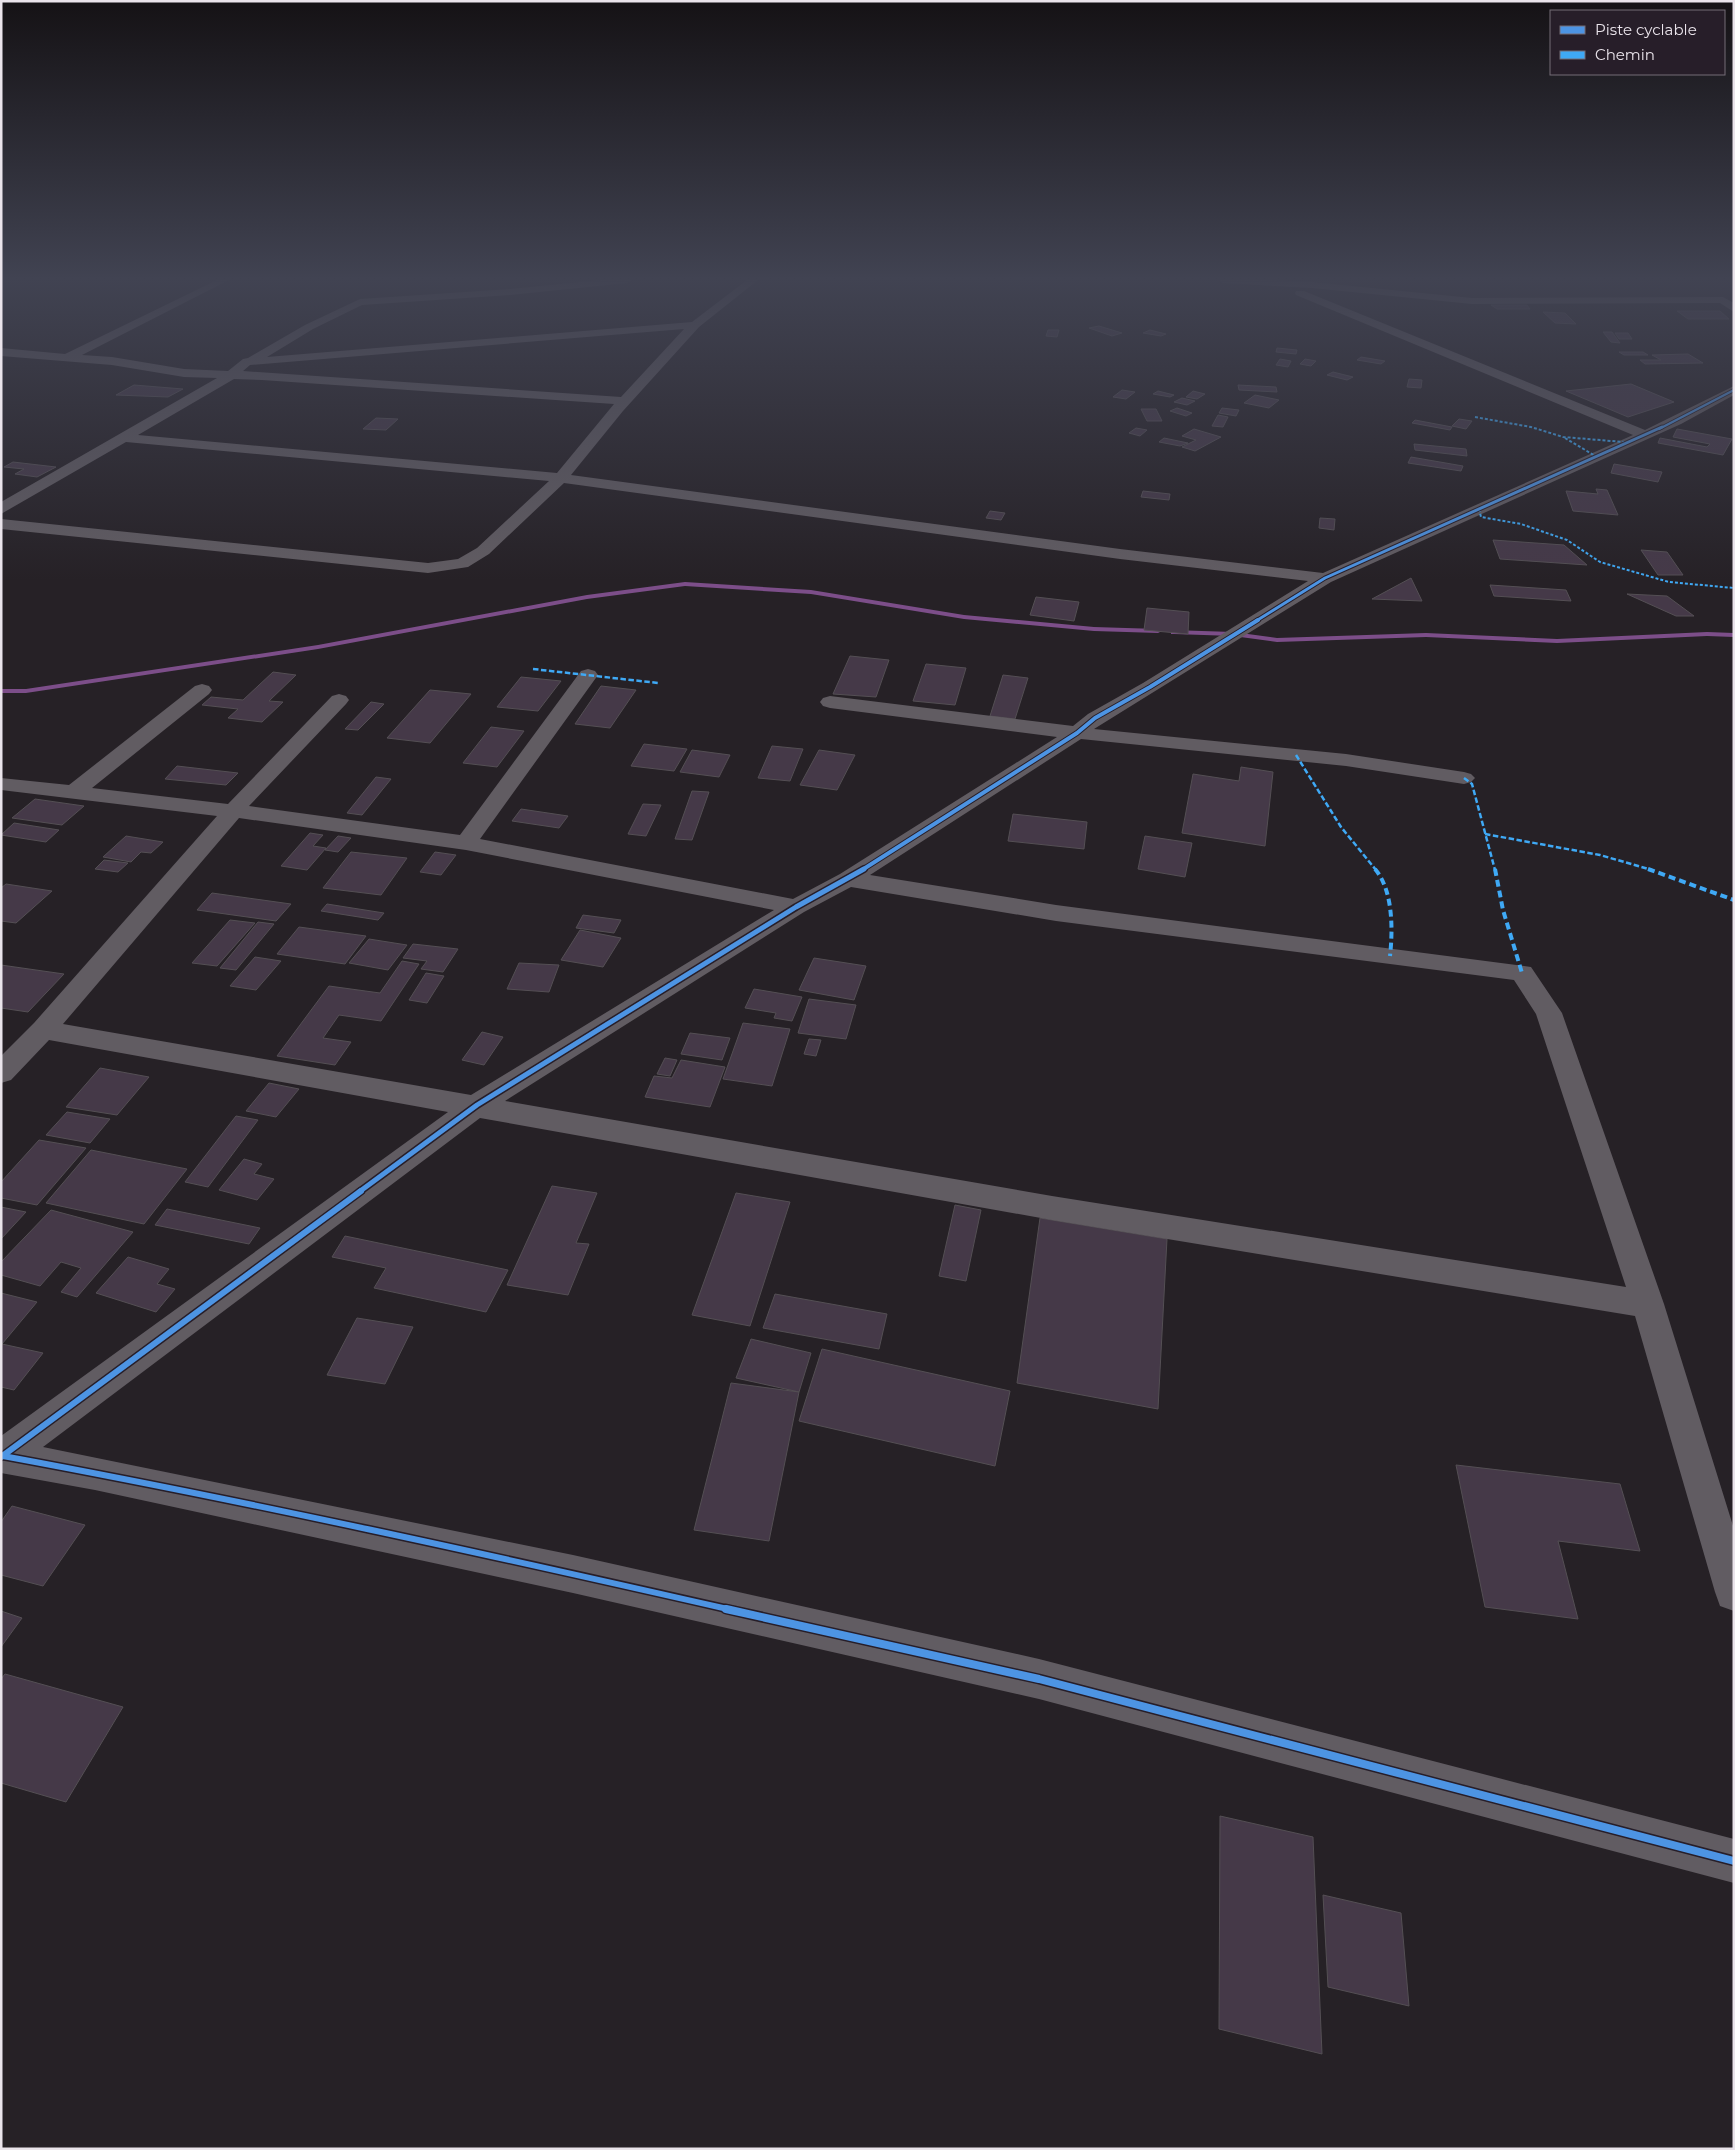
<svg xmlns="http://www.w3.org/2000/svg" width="1735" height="2150" font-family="Montserrat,sans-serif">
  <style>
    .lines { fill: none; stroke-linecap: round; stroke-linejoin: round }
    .stream { fill: #7c4e89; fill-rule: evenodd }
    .building { fill: #453948; stroke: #544f54 }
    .minor { fill: #615c62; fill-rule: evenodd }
    .quiet-far2 { stroke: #3fa9f5; stroke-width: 2; stroke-dasharray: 3 2; stroke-linecap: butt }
    .quiet-far1 { stroke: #3fa9f5; stroke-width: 2.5; stroke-dasharray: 5.5 2.5; stroke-linecap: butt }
    .quiet { stroke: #3fa9f5; stroke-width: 4; stroke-dasharray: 7 4; stroke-linecap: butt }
    .cycleway-far5-casing { stroke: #271e29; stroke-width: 4 }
    .cycleway-far4-casing { stroke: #271e29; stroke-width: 5 }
    .cycleway-far3-casing { stroke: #271e29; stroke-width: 6 }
    .cycleway-far2-casing { stroke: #271e29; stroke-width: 8 }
    .cycleway-far1-casing { stroke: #271e29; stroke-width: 9 }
    .cycleway-casing { stroke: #271e29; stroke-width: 11 }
    .cycleway-far5 { stroke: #4d94e3; stroke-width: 2.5 }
    .cycleway-far4 { stroke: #4d94e3; stroke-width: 3 }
    .cycleway-far3 { stroke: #4d94e3; stroke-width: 4 }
    .cycleway-far2 { stroke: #4d94e3; stroke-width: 5 }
    .cycleway-far1 { stroke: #4d94e3; stroke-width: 6 }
    .cycleway { stroke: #4d94e3; stroke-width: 8 }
  </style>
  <rect width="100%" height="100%" fill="#262126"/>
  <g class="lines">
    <g class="stream">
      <path d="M 685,582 L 811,590 L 964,615 L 1094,627 L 1158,629 L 1162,631 L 1158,633 L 1094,631 L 964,619 L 811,594 L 685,586 L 587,599 L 318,649 L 26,693 L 1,693 L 1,689 L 26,689 L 318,645 L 587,595 Z"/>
      <path d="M 1171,630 L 1233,632 L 1277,638 L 1426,633 L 1557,639 L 1707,632 L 1734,633 L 1734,637 L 1707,636 L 1557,643 L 1426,637 L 1277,642 L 1233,636 L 1174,634 L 1171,634 Z"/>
    </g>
  </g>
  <g class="building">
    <path d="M 1491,305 L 1527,305 L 1530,309 L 1497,309 Z"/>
    <path d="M 1677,311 L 1720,311 L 1729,319 L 1688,319 Z"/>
    <path d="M 1543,312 L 1565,313 L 1576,324 L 1555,323 Z"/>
    <path d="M 1099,326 L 1122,333 L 1112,336 L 1089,328 Z"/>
    <path d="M 1048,330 L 1059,330 L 1057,337 L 1046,336 Z"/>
    <path d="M 1150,330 L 1166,334 L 1161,336 L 1143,333 Z"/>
    <path d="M 1603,332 L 1612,332 L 1620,343 L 1611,342 Z"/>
    <path d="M 1615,333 L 1628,333 L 1632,339 L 1619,339 Z"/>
    <path d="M 1277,348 L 1297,350 L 1296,354 L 1276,352 Z"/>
    <path d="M 1619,352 L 1643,352 L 1648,355 L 1624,355 Z"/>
    <path d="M 1688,354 L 1703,363 L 1645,364 L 1640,360 L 1661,360 L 1652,355 Z"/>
    <path d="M 1361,357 L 1385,361 L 1381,364 L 1357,360 Z"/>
    <path d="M 1280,359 L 1291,361 L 1288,367 L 1276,365 Z"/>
    <path d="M 1305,359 L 1316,361 L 1311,366 L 1300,364 Z"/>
    <path d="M 1333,372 L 1353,377 L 1347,380 L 1327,375 Z"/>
    <path d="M 1409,379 L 1422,380 L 1421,388 L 1407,387 Z"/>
    <path d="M 1631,384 L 1674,402 L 1628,417 L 1566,391 Z"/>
    <path d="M 134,385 L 183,389 L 168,397 L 116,395 Z"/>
    <path d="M 1238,385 L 1276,387 L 1277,392 L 1239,390 Z"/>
    <path d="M 1122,390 L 1135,392 L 1126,399 L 1113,397 Z"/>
    <path d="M 1158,391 L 1174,395 L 1170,397 L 1153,394 Z"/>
    <path d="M 1193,391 L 1205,394 L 1197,399 L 1186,397 Z"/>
    <path d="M 1255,395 L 1279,400 L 1269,408 L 1244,403 Z"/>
    <path d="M 1182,398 L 1195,401 L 1187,405 L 1174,402 Z"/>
    <path d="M 1177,408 L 1192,413 L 1186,416 L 1170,411 Z"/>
    <path d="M 1222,408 L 1239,410 L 1236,416 L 1219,413 Z"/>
    <path d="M 1141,409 L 1156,409 L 1162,421 L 1147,421 Z"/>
    <path d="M 1218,415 L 1228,417 L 1223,427 L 1212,426 Z"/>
    <path d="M 376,418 L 398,419 L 386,430 L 363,429 Z"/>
    <path d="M 1459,419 L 1472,421 L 1466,429 L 1452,426 Z"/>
    <path d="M 1415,420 L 1452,427 L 1450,430 L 1412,423 Z"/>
    <path d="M 1136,428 L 1147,430 L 1140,436 L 1129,433 Z"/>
    <path d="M 1194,429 L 1221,437 L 1195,451 L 1182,447 L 1196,440 L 1182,436 Z"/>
    <path d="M 1677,429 L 1732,439 L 1723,455 L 1658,443 L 1660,438 L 1707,447 L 1710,444 L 1673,437 Z"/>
    <path d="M 1164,438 L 1188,443 L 1180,446 L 1159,442 Z"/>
    <path d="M 1414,444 L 1466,449 L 1467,456 L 1415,450 Z"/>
    <path d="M 1411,457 L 1463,466 L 1461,471 L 1408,463 Z"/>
    <path d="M 13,462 L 56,467 L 37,477 L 15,474 L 24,469 L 4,467 Z"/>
    <path d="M 1614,464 L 1662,472 L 1658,482 L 1611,473 Z"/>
    <path d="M 1596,489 L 1607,490 L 1618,515 L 1573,511 L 1566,491 L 1598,494 Z"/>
    <path d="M 1143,491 L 1170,494 L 1169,500 L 1141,497 Z"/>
    <path d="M 990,511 L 1005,513 L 1001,520 L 986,518 Z"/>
    <path d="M 1320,518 L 1335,519 L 1334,530 L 1319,528 Z"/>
    <path d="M 1493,540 L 1564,545 L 1587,565 L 1500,559 Z"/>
    <path d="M 1641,550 L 1667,552 L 1683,575 L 1658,575 Z"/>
    <path d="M 1411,578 L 1422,601 L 1372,599 Z"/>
    <path d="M 1490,585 L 1566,590 L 1571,601 L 1494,596 Z"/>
    <path d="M 1627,594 L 1667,596 L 1694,616 L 1676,616 Z"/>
    <path d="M 1036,597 L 1079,602 L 1074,621 L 1030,615 Z"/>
    <path d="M 1147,608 L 1189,612 L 1188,634 L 1144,630 Z"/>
    <path d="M 850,656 L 889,660 L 876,697 L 833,694 Z"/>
    <path d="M 926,664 L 966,668 L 955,705 L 913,701 Z"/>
    <path d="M 273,672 L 296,675 L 269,701 L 283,702 L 262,722 L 228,718 L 238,709 L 202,705 L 211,697 L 243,700 Z"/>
    <path d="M 1003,675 L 1028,678 L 1015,719 L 990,716 Z"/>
    <path d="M 521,677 L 561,681 L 538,711 L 497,707 Z"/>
    <path d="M 601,686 L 636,690 L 610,728 L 575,724 Z"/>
    <path d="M 430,690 L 471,694 L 430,743 L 387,738 Z"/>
    <path d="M 371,702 L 384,704 L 358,730 L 345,729 Z"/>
    <path d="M 491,727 L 524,731 L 497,767 L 463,763 Z"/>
    <path d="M 644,744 L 687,749 L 674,771 L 631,766 Z"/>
    <path d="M 772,746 L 803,749 L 790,781 L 758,778 Z"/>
    <path d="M 692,750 L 730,755 L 719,777 L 680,772 Z"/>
    <path d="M 819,750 L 855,755 L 837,790 L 800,785 Z"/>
    <path d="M 177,766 L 238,773 L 226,785 L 165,779 Z"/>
    <path d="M 1241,767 L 1273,772 L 1265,846 L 1182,833 L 1193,774 L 1239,781 Z"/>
    <path d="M 376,777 L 391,779 L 362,815 L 347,813 Z"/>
    <path d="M 692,791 L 709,792 L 692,840 L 675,839 Z"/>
    <path d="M 35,799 L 84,806 L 62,825 L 12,818 Z"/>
    <path d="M 643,804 L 661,805 L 646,836 L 628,834 Z"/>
    <path d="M 521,809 L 568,816 L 559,828 L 512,821 Z"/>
    <path d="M 1013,814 L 1087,822 L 1084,849 L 1008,841 Z"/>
    <path d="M 14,823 L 59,830 L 46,842 L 1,835 Z"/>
    <path d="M 310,833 L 323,835 L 313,846 L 326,848 L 307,870 L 281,866 Z"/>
    <path d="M 126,836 L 163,842 L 151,853 L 141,852 L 131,862 L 103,857 Z"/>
    <path d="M 338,836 L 351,838 L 338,852 L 325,850 Z"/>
    <path d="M 1145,836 L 1192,843 L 1185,877 L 1138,869 Z"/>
    <path d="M 351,852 L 407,858 L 381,895 L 323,888 Z"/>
    <path d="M 435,852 L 456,855 L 441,875 L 420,872 Z"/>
    <path d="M 104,860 L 128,863 L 118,872 L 95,869 Z"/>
    <path d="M 6,884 L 52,891 L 16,923 L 1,921 L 1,888 Z"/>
    <path d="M 212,893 L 291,904 L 276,921 L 197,910 Z"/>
    <path d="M 327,904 L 384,913 L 378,920 L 321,911 Z"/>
    <path d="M 583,915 L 621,920 L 614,933 L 576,928 Z"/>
    <path d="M 230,920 L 255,923 L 217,966 L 192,963 Z"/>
    <path d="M 258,922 L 274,924 L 236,970 L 220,968 Z"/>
    <path d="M 299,927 L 366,936 L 345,964 L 277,954 Z"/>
    <path d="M 580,930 L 621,938 L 603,967 L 561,960 Z"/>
    <path d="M 369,939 L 407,945 L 388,970 L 349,963 Z"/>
    <path d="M 413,944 L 458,949 L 443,972 L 421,969 L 427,961 L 403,958 Z"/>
    <path d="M 255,957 L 281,961 L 256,990 L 230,986 Z"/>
    <path d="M 814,958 L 866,966 L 854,1000 L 799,990 Z"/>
    <path d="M 402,961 L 419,964 L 381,1021 L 339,1015 L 323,1038 L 351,1042 L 335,1065 L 277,1056 L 329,986 L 380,993 Z"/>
    <path d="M 519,963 L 559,965 L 549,992 L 507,989 Z"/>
    <path d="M 1,965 L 64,974 L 28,1012 L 1,1008 Z"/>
    <path d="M 426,973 L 444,976 L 427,1003 L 409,1000 Z"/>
    <path d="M 754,989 L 802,997 L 792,1021 L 774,1018 L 776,1013 L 745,1008 Z"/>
    <path d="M 809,999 L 856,1005 L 846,1039 L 798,1033 Z"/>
    <path d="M 743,1023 L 790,1029 L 772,1086 L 723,1079 Z"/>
    <path d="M 482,1032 L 503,1037 L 484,1065 L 462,1060 Z"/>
    <path d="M 690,1033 L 730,1038 L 722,1060 L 681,1054 Z"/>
    <path d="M 809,1039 L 821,1040 L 816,1056 L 804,1054 Z"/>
    <path d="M 665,1058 L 677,1060 L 670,1076 L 657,1074 Z"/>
    <path d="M 681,1060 L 725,1067 L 710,1107 L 645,1097 L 654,1076 L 672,1078 Z"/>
    <path d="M 100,1068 L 149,1077 L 117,1115 L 66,1107 Z"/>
    <path d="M 269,1083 L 299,1089 L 276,1117 L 246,1111 Z"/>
    <path d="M 67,1112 L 110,1119 L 90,1143 L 46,1135 Z"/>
    <path d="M 236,1116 L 258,1120 L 208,1187 L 185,1182 Z"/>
    <path d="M 39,1140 L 86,1148 L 37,1205 L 1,1198 L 1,1182 Z"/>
    <path d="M 91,1150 L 187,1169 L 144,1224 L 46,1203 Z"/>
    <path d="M 244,1159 L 262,1164 L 254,1174 L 274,1179 L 257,1200 L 219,1190 Z"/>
    <path d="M 552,1186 L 597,1193 L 576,1243 L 589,1244 L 568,1295 L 507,1285 Z"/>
    <path d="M 736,1193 L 790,1202 L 750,1326 L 692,1315 Z"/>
    <path d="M 955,1205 L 981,1210 L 966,1281 L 939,1276 Z"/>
    <path d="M 1,1207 L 26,1212 L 1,1239 Z"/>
    <path d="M 167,1209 L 260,1228 L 249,1244 L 155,1225 Z"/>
    <path d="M 51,1210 L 133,1232 L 77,1297 L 61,1292 L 81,1268 L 61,1262 L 40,1286 L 1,1275 L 1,1262 Z"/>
    <path d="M 1040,1218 L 1167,1239 L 1158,1409 L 1017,1383 Z"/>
    <path d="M 345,1236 L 508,1270 L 486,1312 L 374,1288 L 386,1268 L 332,1257 Z"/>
    <path d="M 128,1257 L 169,1269 L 157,1284 L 175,1289 L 156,1312 L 96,1293 Z"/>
    <path d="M 1,1293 L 37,1302 L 2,1344 L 43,1353 L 14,1390 L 1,1387 Z"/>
    <path d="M 775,1294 L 887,1314 L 879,1349 L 763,1328 Z"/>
    <path d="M 357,1318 L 413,1327 L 385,1384 L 327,1375 Z"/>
    <path d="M 751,1339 L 811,1353 L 799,1392 L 736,1378 Z"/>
    <path d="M 822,1349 L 1010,1391 L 995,1466 L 799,1421 Z"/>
    <path d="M 731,1383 L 799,1392 L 769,1541 L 694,1530 Z"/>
    <path d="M 1456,1465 L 1620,1484 L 1640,1551 L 1558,1541 L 1578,1619 L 1485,1607 Z"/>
    <path d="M 12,1506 L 85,1525 L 43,1586 L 1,1575 L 1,1522 Z"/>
    <path d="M 1,1611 L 22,1618 L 1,1647 Z"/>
    <path d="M 5,1674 L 123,1707 L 66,1802 L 1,1783 L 1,1679 Z"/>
    <path d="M 1220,1816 L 1313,1837 L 1322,2054 L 1219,2029 Z"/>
    <path d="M 1323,1895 L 1401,1913 L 1409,2006 L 1328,1987 Z"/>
  </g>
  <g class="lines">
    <g class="minor">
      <path d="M 217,280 L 229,280 L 82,355 L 112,357 L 184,369 L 228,371 L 243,359 L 248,358 L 305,325 L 360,299 L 510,289 L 601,280 L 632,280 L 627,283 L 510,295 L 362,305 L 313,329 L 267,357 L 692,322 L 747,280 L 758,280 L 699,327 L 623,411 L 571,475 L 1120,549 L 1323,573 L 1633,435 L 1296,295 L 1295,293 L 1296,291 L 1304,291 L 1645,430 L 1734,386 L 1734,395 L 1681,424 L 1331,582 L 1094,729 L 1346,754 L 1464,772 L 1471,774 L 1475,778 L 1471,782 L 1464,784 L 1346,766 L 1081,739 L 870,875 L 1056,905 L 1531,967 L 1562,1013 L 1664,1304 L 1734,1529 L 1734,1611 L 1720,1606 L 1715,1592 L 1635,1316 L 1052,1220 L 480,1118 L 43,1447 L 573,1555 L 1039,1659 L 1734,1839 L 1734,1883 L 1039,1699 L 573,1593 L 95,1490 L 1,1473 L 1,1436 L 448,1112 L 49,1040 L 11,1080 L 1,1083 L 1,1056 L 34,1023 L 217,816 L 1,790 L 1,778 L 69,785 L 195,686 L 202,684 L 209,686 L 212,690 L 209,694 L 92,788 L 228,804 L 332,696 L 339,694 L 346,696 L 349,700 L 346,704 L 249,806 L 460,835 L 581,671 L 588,669 L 595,671 L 598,675 L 480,839 L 793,899 L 840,874 L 1057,737 L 830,708 L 823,706 L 820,702 L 823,698 L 830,696 L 1073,726 L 1088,714 L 1143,683 L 1308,581 L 1120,559 L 564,483 L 489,554 L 468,567 L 428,573 L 1,529 L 1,519 L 428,563 L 458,559 L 477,548 L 549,481 L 126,442 L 1,514 L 1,502 L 217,378 L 184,377 L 112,365 L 1,356 L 1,348 L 65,354 ZM 684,329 L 621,397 L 243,371 L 250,365 ZM 234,379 L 262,380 L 614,404 L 557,473 L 138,435 ZM 239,818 L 466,850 L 774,910 L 471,1095 L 63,1024 ZM 851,887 L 1056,921 L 1514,980 L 1536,1014 L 1626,1287 L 1052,1196 L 505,1101 L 804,912 Z"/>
      <path d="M 1218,280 L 1271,280 L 1312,282 L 1472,298 L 1723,297 L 1734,303 L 1734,312 L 1720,303 L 1472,304 L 1312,288 L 1223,283 Z"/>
    </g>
    <g class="quiet-far2">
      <path d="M 1475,417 L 1531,427 L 1563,437 L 1624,442"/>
      <path d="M 1565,438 L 1597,457"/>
      <path d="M 1479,509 L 1481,517 L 1521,524 L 1567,540 L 1600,562 L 1669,582 L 1734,588"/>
    </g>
    <g class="quiet-far1">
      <path d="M 533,669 L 658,683"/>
      <path d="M 1296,755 L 1341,827 L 1376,870"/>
      <path d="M 1464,778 L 1472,784 L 1495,870"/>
      <path d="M 1485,834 L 1600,855 L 1652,870"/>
    </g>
    <g class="quiet">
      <path d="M 1375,869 C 1393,890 1393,929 1390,956"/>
      <path d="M 1495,869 L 1503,910 L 1522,973"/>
      <path d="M 1648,869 L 1734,900"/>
    </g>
    <g class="cycleway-far5-casing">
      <path id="cycleway-far5" d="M 1659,429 L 1734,390"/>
    </g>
    <g class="cycleway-far4-casing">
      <path id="cycleway-far4" d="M 1256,621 L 1325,578 L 1662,427"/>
    </g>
    <g class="cycleway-far3-casing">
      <path id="cycleway-far3" d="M 862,870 L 1077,733 L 1095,718 L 1150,687 L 1258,620"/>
    </g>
    <g class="cycleway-far2-casing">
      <path id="cycleway-far2" d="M 359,1192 L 477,1105 L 796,907 L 864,869"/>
    </g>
    <g class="cycleway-far1-casing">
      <g id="cycleway-far1">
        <path d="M 3,1456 C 247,1501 490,1555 732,1610"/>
        <path d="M 1,1457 L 361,1191"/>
      </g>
    </g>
    <g class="cycleway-casing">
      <path id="cycleway" d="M 726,1609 L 1039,1679 L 1734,1861"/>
    </g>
    <use href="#cycleway-far5" class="cycleway-far5"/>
    <use href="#cycleway-far4" class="cycleway-far4"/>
    <use href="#cycleway-far3" class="cycleway-far3"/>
    <use href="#cycleway-far2" class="cycleway-far2"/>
    <use href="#cycleway-far1" class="cycleway-far1"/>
    <use href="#cycleway" class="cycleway"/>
  </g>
  <linearGradient id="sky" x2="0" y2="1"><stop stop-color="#151215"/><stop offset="0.48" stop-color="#414352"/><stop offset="1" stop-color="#414352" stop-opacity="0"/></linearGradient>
  <rect width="1735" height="580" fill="url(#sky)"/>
  <rect width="1735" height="2150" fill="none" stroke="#eae4eb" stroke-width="5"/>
  <rect x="1550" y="10" width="175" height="65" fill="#271e29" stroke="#756d77"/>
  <rect x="1560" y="26" width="25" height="8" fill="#4d94e3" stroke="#756d77"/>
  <text x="1595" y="35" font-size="15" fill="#eae4eb">Piste cyclable</text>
  <rect x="1560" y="51" width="25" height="8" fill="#3fa9f5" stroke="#756d77"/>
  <text x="1595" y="60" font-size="15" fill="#eae4eb">Chemin</text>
</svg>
